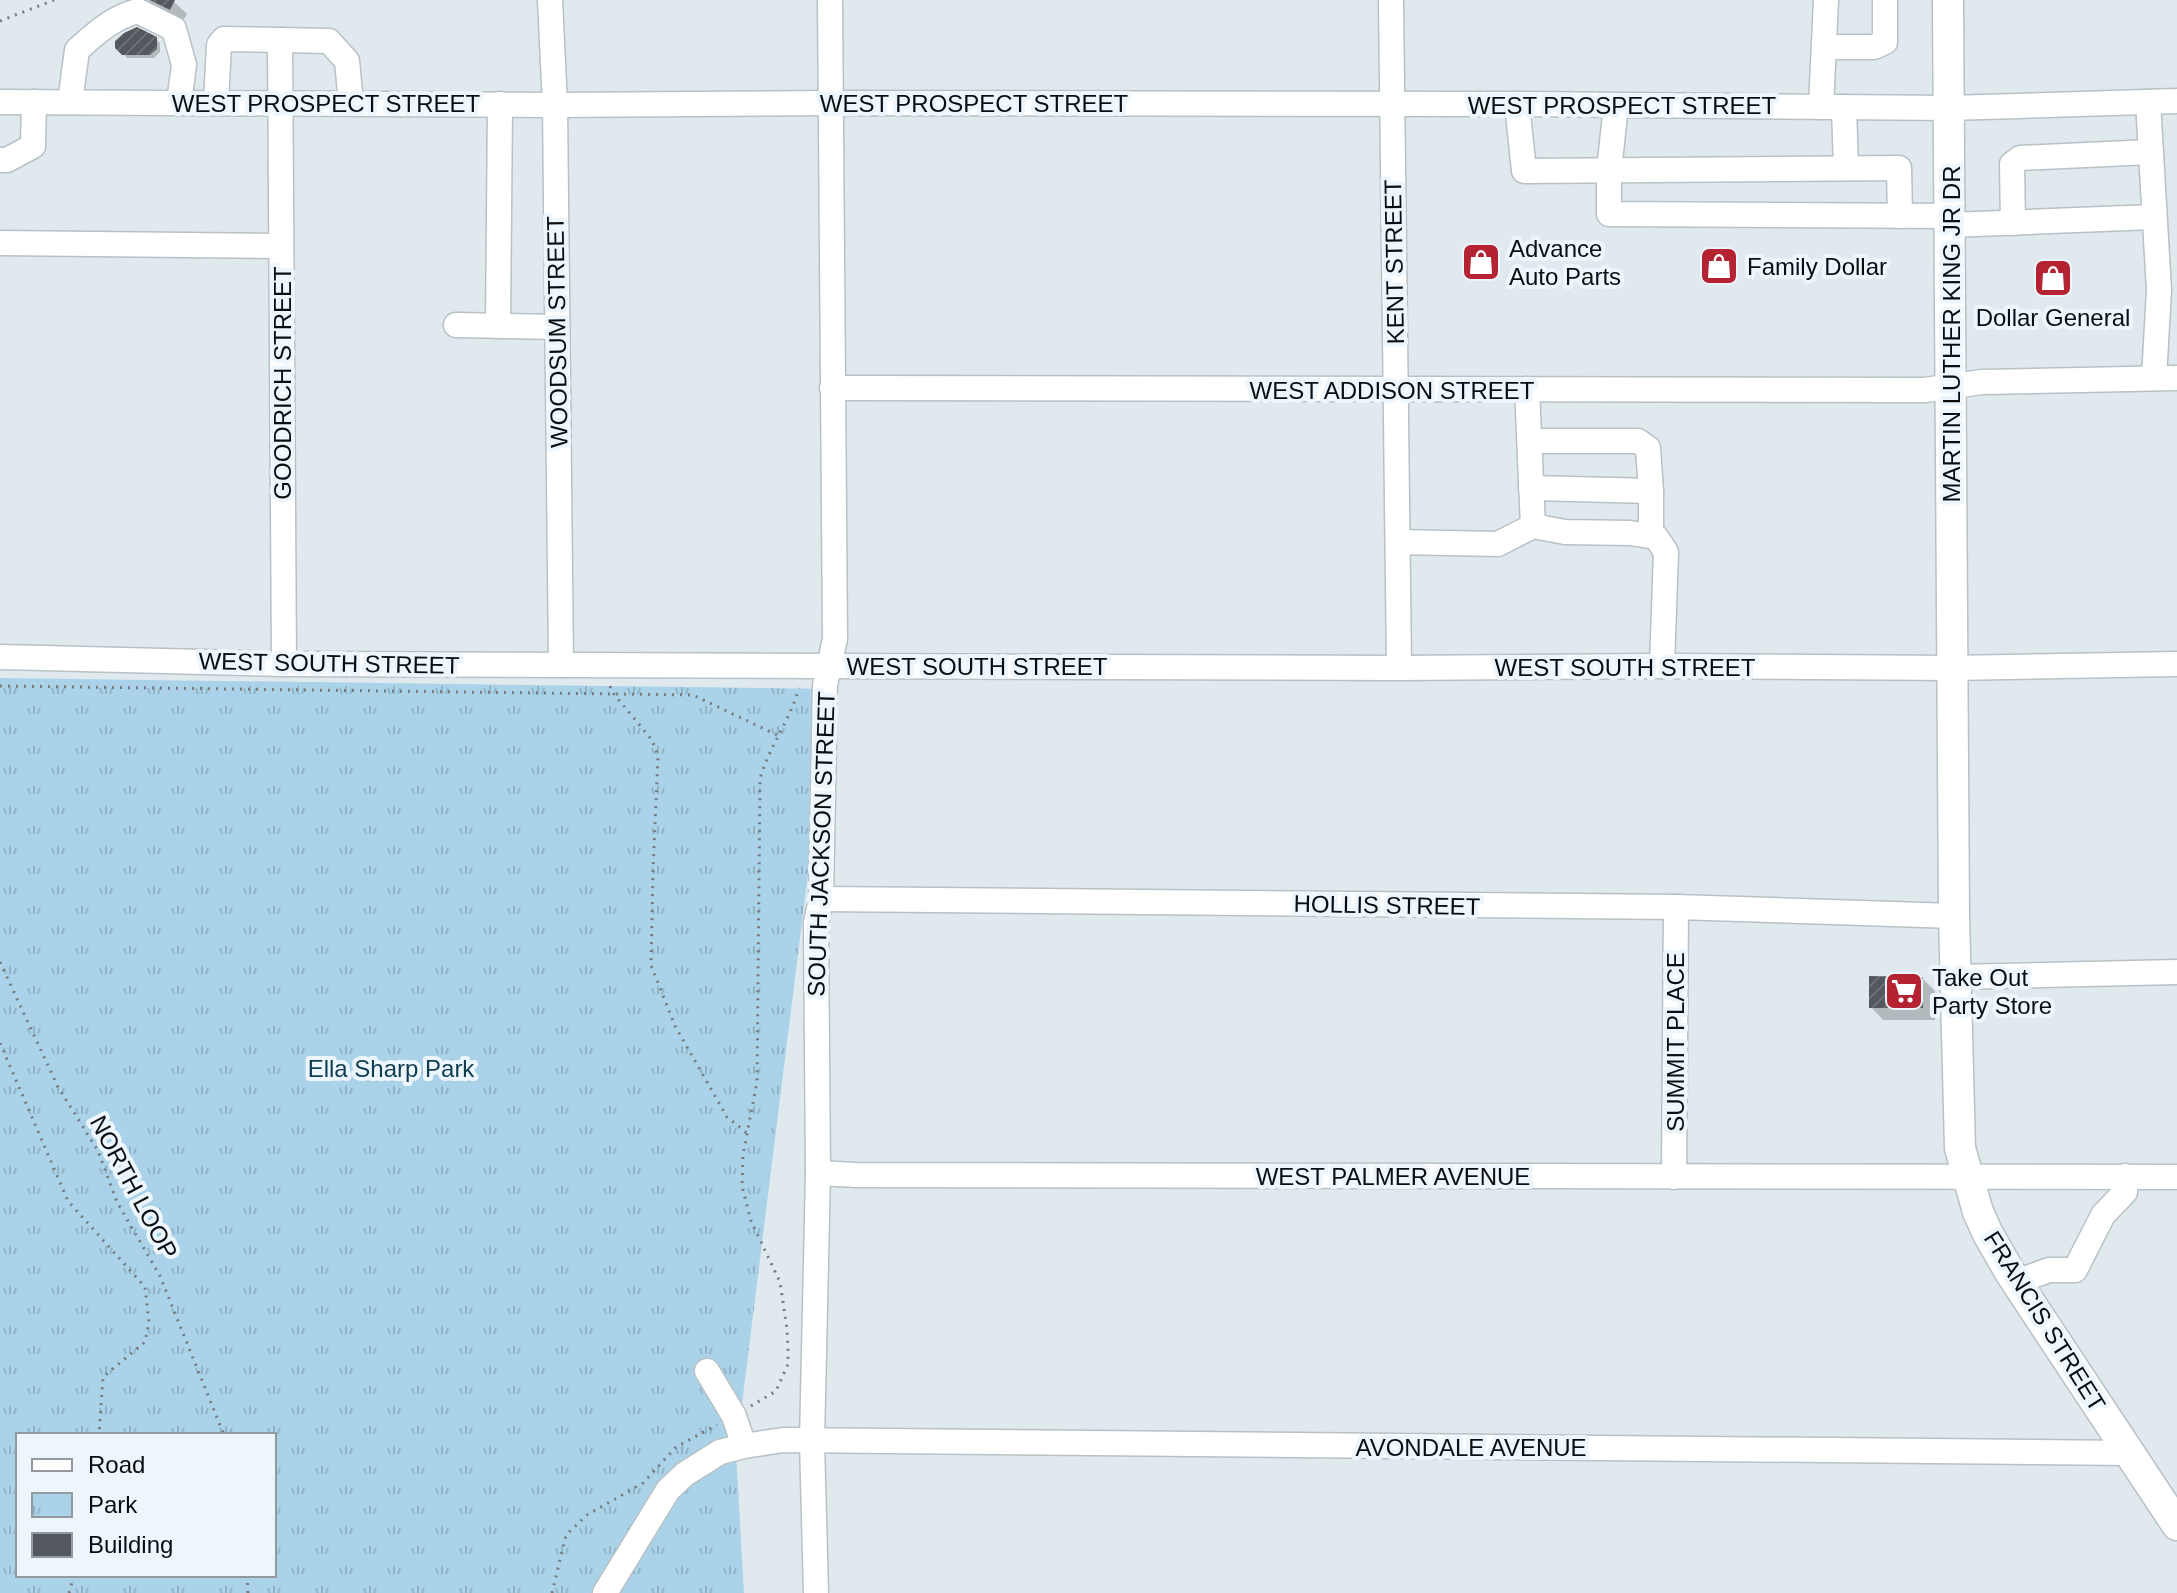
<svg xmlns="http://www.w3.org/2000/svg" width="2177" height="1593" font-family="Arial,sans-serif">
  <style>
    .park { fill: url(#park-tufts); fill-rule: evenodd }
    .shadow { fill: #0003 }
    .building { fill: url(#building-hatch) }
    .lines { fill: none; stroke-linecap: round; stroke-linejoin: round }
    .minor-casing { stroke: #b8c1c5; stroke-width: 27 }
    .major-casing { stroke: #b8c1c5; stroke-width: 33 }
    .path { stroke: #757b7f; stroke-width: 3; stroke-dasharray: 2 6; stroke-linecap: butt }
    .minor { stroke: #fff; stroke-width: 24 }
    .major { stroke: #fff; stroke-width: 30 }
    .labels { text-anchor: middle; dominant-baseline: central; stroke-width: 8; stroke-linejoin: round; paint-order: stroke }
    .street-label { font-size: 24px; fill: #0b0e10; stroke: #edf6fc }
    .poi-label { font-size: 24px; fill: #0b0e10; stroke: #edf6fc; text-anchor: start }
    .park-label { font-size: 24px; fill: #0e3c50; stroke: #edf6fc }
  </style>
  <defs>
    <pattern id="park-tufts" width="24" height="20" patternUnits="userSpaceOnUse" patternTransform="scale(2)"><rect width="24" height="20" fill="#aad3e9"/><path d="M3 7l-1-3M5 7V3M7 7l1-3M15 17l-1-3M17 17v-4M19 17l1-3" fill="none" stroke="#91b4c7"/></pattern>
    <pattern id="building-hatch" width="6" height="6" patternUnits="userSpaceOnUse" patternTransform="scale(2)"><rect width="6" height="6" fill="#53575e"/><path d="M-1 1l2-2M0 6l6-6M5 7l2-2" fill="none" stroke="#6c6f74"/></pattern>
  </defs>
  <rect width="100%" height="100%" fill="#e0e9ee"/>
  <path class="park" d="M 0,678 L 831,689 L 736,1452 L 744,1593 L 0,1593 ZM 18,1435 L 274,1435 L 274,1575 L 18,1575 Z"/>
  <g class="shadow">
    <path d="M 147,0 L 172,0 L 187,14 L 183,21 L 156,9 Z"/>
    <path d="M 156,39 L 160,43 L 160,52 L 154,58 L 127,58 L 117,47 Z"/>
    <path d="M 1923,979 L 1935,991 L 1935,1020 L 1883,1020 L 1871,1007 Z"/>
  </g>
  <g class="building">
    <path d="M 150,0 L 175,0 L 170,10 Z"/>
    <path d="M 137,27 L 157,37 L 157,49 L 150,55 L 122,55 L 115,48 L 115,41 L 124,33 Z"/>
    <path d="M 1869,976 L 1923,977 L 1923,1008 L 1869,1008 Z"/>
  </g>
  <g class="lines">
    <g class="minor-casing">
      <g id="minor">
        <path d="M 550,0 L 555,105 L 561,665"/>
        <path d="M 1391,0 L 1399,668"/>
        <path d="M 280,40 L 284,664"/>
        <path d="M 1824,47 L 1874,47 L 1885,42 L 1885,0"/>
        <path d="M 0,102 L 555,105 L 831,103 L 1517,104 L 1949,108 L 2177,101"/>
        <path d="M 70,102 L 77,50 C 95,34 113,17 138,11 L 174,29 L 184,65 L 179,102"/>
        <path d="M 216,102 L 219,45 L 224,39 L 329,41 L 347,61 L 351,103"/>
        <path d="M 2148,102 L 2159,290 L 2154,378"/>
        <path d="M 1517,104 L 1524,171 L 1899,168 L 1900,216"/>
        <path d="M 1616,106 L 1609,170 L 1609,214 L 1950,216"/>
        <path d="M 1821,107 L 1826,0"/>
        <path d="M 1844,107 L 1846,168"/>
        <path d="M 0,160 L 7,160 L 33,146 L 34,102"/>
        <path d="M 2013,223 L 2012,164 L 2020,158 L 2150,152"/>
        <path d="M 1950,225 L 2153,217"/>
        <path d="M 0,243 L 281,246"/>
        <path d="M 456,325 L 557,327"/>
        <path d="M 498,326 L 500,104"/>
        <path d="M 832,388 L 1925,390 L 1982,382 L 2177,378"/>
        <path d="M 1527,389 L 1533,526"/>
        <path d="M 1530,441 L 1638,441 L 1648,448 L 1651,491 L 1651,536"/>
        <path d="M 1531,488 L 1651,491"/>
        <path d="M 1398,542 L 1498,544 L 1533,526 L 1565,532 L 1630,533 L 1656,537 L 1666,552 L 1662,666"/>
        <path d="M 0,657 L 284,664 L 1399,668 L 1662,666 L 1953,668 L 2177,664"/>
        <path d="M 821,899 L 1676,907 L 1954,916"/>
        <path d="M 1955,977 L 2177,972"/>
        <path d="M 818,1173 L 856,1175 L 2177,1177"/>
        <path d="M 1674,1177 L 1676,907"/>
        <path d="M 2016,1282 L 2049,1270 L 2075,1270 L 2103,1215 L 2125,1192 L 2125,1176"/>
        <path d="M 707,1371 L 734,1416 L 744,1446"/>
        <path d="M 605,1593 L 668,1490 L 685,1474 L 720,1452 L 744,1446 L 783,1440 L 2129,1453"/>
        <path d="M 816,1593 L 812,1441 L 818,1173 L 816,923 L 821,899 L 825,685 L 835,639 L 830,0"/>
      </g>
    </g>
    <g class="major-casing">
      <path id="major" d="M 1948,0 L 1954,916 L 1960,1148 L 1978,1212 L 1988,1234 L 2011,1274 L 2177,1525"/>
    </g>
    <g class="path">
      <path d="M 0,21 L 54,0"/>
      <path d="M 0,686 L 693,695 L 779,736"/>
      <path d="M 610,686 L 613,693 L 652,740 L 658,756 L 653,871 L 651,965 L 675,1026 L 727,1117 L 748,1134"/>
      <path d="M 0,962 L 58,1087 L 98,1151 L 117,1202 L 160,1276 L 224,1435"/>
      <path d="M 0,1043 L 68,1201 L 145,1287 L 149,1322 L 145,1342 L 103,1377 L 99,1435"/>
      <path d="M 751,1406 L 776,1391 L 788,1364 L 788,1350 L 787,1329 L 780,1282 L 751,1221 L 742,1186 L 743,1155 L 757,1082 L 760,779 C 769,747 790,720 799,688"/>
      <path d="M 247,1575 L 248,1593"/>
      <path d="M 69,1593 L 74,1575"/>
      <path d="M 552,1593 L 566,1535 L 587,1515 L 643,1483 L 676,1447 L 717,1425"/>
    </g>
    <use href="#minor" class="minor"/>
    <use href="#major" class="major"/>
  </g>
  <defs>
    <g id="shop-square" transform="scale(2)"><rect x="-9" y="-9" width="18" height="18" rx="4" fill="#b52332" stroke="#edf6fc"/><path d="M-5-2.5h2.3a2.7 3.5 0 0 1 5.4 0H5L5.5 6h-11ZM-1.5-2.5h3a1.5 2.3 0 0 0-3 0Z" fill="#fff"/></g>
    <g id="supermarket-square" transform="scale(2)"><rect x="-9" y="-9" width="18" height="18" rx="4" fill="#b52332" stroke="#edf6fc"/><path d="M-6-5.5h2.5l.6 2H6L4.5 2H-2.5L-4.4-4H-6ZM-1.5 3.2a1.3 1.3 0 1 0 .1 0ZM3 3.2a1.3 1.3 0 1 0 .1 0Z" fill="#fff"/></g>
  </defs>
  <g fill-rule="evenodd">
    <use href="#shop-square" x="1481" y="262"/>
    <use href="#shop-square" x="1719" y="266"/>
    <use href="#shop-square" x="2053" y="278"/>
    <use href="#supermarket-square" x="1904" y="991"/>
  </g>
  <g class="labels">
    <g class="street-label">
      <text x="326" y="103">WEST PROSPECT STREET</text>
      <text x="974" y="103">WEST PROSPECT STREET</text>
      <text x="1622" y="105">WEST PROSPECT STREET</text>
      <text transform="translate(1394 262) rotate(-91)">KENT STREET</text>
      <text transform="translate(557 332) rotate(-91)">WOODSUM STREET</text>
      <text transform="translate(1951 334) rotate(-90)">MARTIN LUTHER KING JR DR</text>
      <text transform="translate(282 383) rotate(-90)">GOODRICH STREET</text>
      <text x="1392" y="390">WEST ADDISON STREET</text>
      <text transform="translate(329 663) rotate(1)">WEST SOUTH STREET</text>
      <text x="977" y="666">WEST SOUTH STREET</text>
      <text x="1625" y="667">WEST SOUTH STREET</text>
      <text transform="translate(821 844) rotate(-88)">SOUTH JACKSON STREET</text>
      <text transform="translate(1387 905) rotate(1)">HOLLIS STREET</text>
      <text transform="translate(1675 1042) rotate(-90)">SUMMIT PLACE</text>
      <text x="1393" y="1176">WEST PALMER AVENUE</text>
      <text transform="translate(134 1187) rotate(62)">NORTH LOOP</text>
      <text transform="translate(2045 1321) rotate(58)">FRANCIS STREET</text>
      <text x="1471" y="1447">AVONDALE AVENUE</text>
    </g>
    <g class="poi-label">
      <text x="1509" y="248">Advance<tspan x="1509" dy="28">Auto Parts</tspan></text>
      <text x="1747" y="266">Family Dollar</text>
      <text x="2053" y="317" text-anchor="middle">Dollar General</text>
      <text x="1932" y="977">Take Out<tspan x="1932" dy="28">Party Store</tspan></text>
    </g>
    <g class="park-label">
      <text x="391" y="1068">Ella Sharp Park</text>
    </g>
  </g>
  <rect x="16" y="1433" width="260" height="144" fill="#edf6fc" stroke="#93999e" stroke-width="2"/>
  <rect x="32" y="1459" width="40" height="12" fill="#ffffff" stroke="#93999e" stroke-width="2"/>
  <text x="88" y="1473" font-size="24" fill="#0b0e10">Road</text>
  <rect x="32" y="1493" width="40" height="24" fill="url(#park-tufts)" stroke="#93999e" stroke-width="2"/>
  <text x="88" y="1513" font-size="24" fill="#0b0e10">Park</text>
  <rect x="32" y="1533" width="40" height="24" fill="#53575e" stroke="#93999e" stroke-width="2"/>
  <text x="88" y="1553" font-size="24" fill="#0b0e10">Building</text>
</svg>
